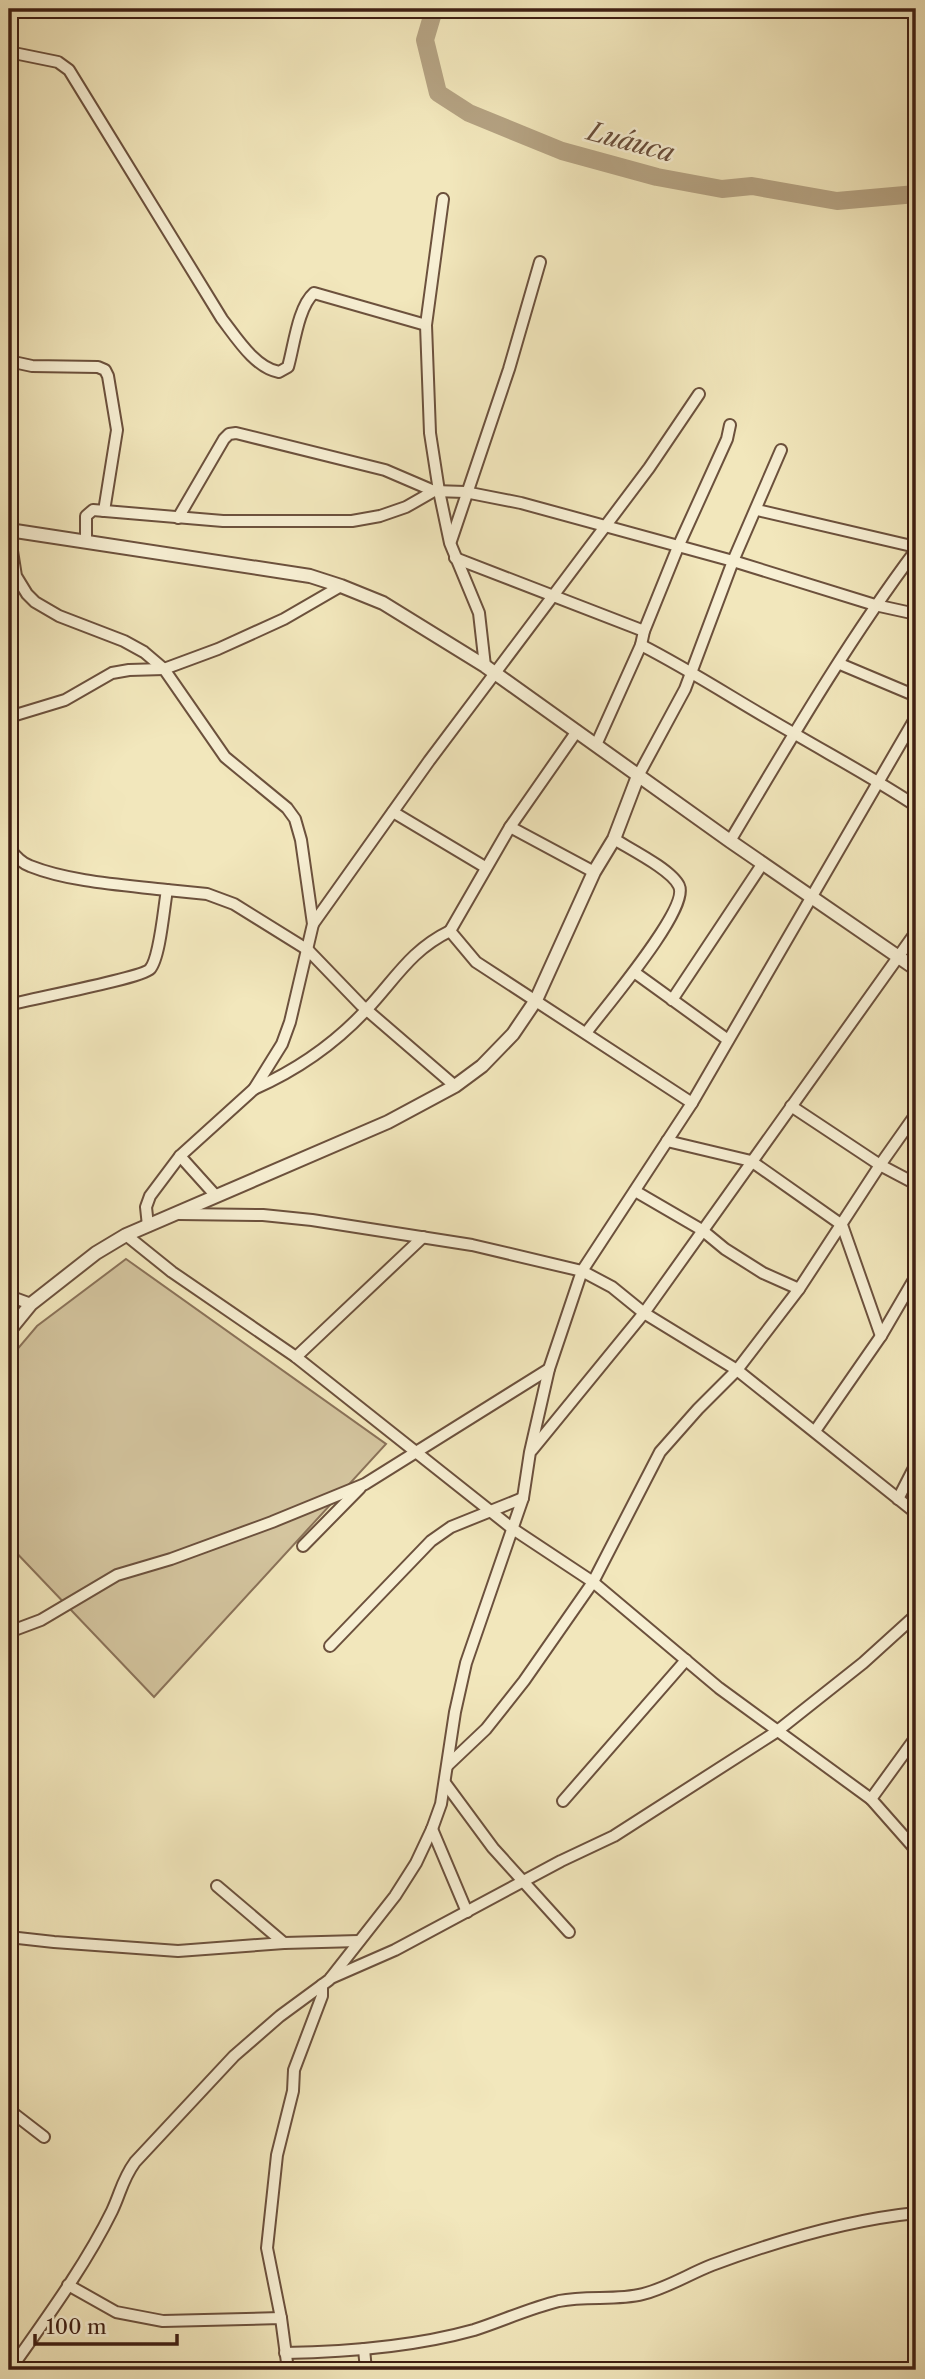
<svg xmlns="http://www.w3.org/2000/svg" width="925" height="2379" font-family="'Libre Caslon Text',serif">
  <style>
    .green { fill: #d4c59f; stroke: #8a7259; stroke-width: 2 }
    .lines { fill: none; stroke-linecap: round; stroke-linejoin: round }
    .river { stroke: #b5a383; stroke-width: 18 }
    .minor-casing { stroke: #6c513d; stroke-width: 14 }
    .tertiary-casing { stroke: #6c513d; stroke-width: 16 }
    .minor { stroke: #f7efd3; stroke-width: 10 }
    .tertiary { stroke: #f7efd3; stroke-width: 12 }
    .labels { text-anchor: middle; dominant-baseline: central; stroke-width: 5; stroke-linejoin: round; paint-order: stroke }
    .water-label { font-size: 26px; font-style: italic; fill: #684d3a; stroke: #f7efd3 }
  </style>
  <rect width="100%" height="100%" fill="#f2e7bc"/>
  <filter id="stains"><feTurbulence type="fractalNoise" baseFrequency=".00286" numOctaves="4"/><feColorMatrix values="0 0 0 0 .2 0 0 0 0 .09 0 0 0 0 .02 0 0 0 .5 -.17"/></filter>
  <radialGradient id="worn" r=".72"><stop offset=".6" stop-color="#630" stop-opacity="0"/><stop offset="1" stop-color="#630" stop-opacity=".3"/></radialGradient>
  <path class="green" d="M 126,1259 L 386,1444 L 154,1697 L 9,1545 L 9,1359 L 37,1326 Z"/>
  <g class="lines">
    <path class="river" d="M 422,9 L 433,13 L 425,40 L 438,93 L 469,113 L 562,151 L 657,177 L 722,189 L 752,186 L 837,201 L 916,194"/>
    <g class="minor-casing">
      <g id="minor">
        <path d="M 9,52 L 58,62 L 69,70 L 222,319 C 236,337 255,368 279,372 L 288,367 C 294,346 298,307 314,293 L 426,325"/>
        <path d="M 443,199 L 426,325 L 430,433 L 439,491 L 450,543 L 479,613 L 485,666"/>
        <path d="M 9,361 L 32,366 L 98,367 L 105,370 L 108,376 L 117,430 L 104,511"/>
        <path d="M 757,510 L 916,547"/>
        <path d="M 178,518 L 224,439 L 229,434 L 236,433 L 385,470 L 434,491 L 465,492 L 521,503 L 733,561 L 875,605 L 916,614"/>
        <path d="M 9,532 L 16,576 L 27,594 L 35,602 L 59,616 L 124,641 L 144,652 L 164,669 L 225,757 L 287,808 L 295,819 L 301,840 L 313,924 L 290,1022 L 282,1044 L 254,1089 L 180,1156 L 150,1196 L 146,1207 L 148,1226"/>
        <path d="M 86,541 L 86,516 L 93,510 L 223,521 L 352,521 L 380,516 L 406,507 L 434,491"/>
        <path d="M 451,541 L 509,369 L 540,262"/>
        <path d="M 455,558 L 644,631"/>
        <path d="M 641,645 C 694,672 743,705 795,734 C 836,758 877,780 916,806"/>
        <path d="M 840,664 L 916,696"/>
        <path d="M 9,717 L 65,700 L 112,673 L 129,670 L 164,669 L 218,649 L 284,619 L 341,586"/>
        <path d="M 577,731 L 510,827 L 450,931 L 476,962 L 692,1103"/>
        <path d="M 596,745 L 641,645 L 644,631 L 678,547 L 727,439 L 730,425"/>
        <path d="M 638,776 L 685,689 L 733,561 L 781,450"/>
        <path d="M 393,812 L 485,867"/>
        <path d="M 510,827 L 594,872"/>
        <path d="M 730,841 C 789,742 847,642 916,550"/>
        <path d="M 9,848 C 15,856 21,863 30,866 C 70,882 124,885 167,890"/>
        <path d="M 313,924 L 429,761 L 649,468 L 699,394"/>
        <path d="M 634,972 L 728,1040"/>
        <path d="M 672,1000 L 763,863"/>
        <path d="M 9,1005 C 30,999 142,978 150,969 C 160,958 164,906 167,890 L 207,894 L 234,904 L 308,950 L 361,1005 L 455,1086"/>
        <path d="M 586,1033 C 602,1011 690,909 679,886 C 672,870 630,849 614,839"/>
        <path d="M 254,1089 C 297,1070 335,1044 368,1008 C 396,978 411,950 450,931"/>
        <path d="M 791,1106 L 880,1165 L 916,1184"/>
        <path d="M 667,1141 L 751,1161 L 842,1225 L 881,1336"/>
        <path d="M 180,1156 L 216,1196"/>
        <path d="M 635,1191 L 702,1230 L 725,1249 L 763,1273 L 799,1289"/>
        <path d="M 179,1214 L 263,1215 L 312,1220 L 472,1245 L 582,1271 L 612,1287 L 644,1313 L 737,1370 L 916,1513"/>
        <path d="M 126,1235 L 172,1272 L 296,1357 L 513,1529 L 593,1582 L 719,1688 L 871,1799 L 916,1737"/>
        <path d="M 9,1296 L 31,1304"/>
        <path d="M 296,1357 L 423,1237"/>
        <path d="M 815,1431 L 881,1336 L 916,1276"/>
        <path d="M 532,1450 L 644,1313 L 916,932"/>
        <path d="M 898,1499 L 916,1464"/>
        <path d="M 303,1546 L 360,1488"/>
        <path d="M 9,1632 L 41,1620 L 117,1575 L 171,1559 L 272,1522 L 365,1484 L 549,1369"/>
        <path d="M 330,1646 L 431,1541 L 451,1527 L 523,1498"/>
        <path d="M 448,1765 L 486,1729 L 524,1681 L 593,1582 L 660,1452 L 698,1409 L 737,1370 L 799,1289 L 880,1165 L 916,1114"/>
        <path d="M 445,1783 L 493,1848 L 569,1932"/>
        <path d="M 871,1799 L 916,1850"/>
        <path d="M 563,1801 L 686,1660"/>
        <path d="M 432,1829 L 467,1912"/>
        <path d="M 217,1886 L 284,1943"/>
        <path d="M 9,1937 L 54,1942 L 178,1951 L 284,1943 L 359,1941"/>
        <path d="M 331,1978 L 395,1950 L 561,1861 L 614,1836 L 776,1732 L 863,1663 L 916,1615"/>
        <path d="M 9,2110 L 44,2137"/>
        <path d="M 68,2285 L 116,2312 L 163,2321 L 281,2318 L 288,2370"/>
        <path d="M 281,2318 L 267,2248 L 277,2155 L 293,2091 L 294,2070 L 322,1996 L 322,1985"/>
        <path d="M 364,2349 L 366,2370"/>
        <path d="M 285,2353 C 348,2352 413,2347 474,2330 C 502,2321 530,2308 559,2301 C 587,2295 616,2301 643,2294 C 667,2288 689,2274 712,2265 C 777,2241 847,2220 916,2213"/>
        <path d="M 10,2370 C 45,2320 85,2266 112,2211 C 121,2192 122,2180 135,2162 L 234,2056 L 280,2016 L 329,1980 L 395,1896 L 416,1863 L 432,1829 L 441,1804 L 455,1712 L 466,1663 L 523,1498 L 530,1452 L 549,1369 L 582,1271 L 692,1103 L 916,717"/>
      </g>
    </g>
    <g class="tertiary-casing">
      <g id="tertiary">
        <path d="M 9,530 L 310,576 L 341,586 L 383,603 L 485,666 L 730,841 L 916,969"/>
        <path d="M 9,1331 L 31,1304 L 96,1253 L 126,1235 L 388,1122 L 455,1086 L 482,1066 L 513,1034 L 536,1000 L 594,872 L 614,839 L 638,776"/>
      </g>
    </g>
    <use href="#minor" class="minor"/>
    <use href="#tertiary" class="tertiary"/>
  </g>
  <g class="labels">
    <g class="water-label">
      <text transform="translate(631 142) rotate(15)">Luáuca</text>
    </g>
  </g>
  <rect width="925" height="2379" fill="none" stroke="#f2e7bc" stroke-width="35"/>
  <rect x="10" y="10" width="904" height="2358" fill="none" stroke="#3f1f13" stroke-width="3.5"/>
  <rect x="18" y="18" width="890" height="2344" fill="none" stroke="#3f1f13" stroke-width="2"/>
  <path d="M35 2334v10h142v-10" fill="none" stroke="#3f1f13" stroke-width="3.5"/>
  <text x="46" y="2334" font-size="21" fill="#3f1f13" stroke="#f7efd3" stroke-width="5" paint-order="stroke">100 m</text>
  <rect width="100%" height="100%" filter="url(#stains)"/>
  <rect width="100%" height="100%" fill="url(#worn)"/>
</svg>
